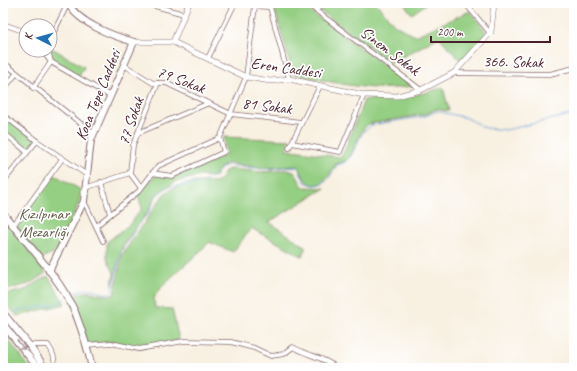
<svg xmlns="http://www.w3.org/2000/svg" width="577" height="371" font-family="Caveat,sans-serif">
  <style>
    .green { fill: #95cf83; stroke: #707757 }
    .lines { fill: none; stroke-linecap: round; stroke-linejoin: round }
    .stream { stroke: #6ca2d9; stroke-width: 1 }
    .minor-casing { stroke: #87686b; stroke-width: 5.5 }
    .tertiary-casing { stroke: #87686b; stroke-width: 6 }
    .secondary-casing { stroke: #87686b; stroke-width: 8 }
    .primary-casing { stroke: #87686b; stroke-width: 8 }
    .minor { stroke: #fff; stroke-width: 4 }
    .tertiary { stroke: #fff; stroke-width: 5 }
    .secondary { stroke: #fff; stroke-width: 6 }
    .primary { stroke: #fff; stroke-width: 6 }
    .oneway { stroke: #ae9aa0 }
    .labels { text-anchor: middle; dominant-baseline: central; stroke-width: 3.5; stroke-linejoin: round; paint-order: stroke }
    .street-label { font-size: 16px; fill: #4a1f2b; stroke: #fff }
    .park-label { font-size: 16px; fill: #645d4a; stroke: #fff }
  </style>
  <rect width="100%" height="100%" fill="#fff"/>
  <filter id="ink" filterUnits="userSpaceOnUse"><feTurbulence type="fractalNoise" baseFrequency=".025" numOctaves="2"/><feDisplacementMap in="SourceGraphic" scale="8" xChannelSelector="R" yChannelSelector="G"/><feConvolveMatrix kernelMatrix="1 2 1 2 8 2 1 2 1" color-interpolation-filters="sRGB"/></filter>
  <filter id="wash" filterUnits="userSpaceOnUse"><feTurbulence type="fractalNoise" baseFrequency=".012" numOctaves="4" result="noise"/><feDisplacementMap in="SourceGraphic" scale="16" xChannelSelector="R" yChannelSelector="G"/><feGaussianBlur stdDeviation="0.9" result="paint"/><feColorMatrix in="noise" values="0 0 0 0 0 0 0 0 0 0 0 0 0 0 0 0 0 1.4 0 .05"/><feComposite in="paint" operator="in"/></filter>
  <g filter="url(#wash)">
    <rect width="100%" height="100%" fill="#f8f0e1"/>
    <g class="green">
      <path d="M 277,3 L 298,3 L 413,86 C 371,93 333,82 293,74 L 275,10 Z"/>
      <path d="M 326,3 L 376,3 L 395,25 L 415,36 L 470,11 L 487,33 L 461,61 L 439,37 L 391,63 L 320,11 Z"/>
      <path d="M 403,3 L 427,3 L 412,14 Z"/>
      <path d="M 50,47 L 84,67 L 79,77 L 51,62 L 42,50 L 50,50 Z"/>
      <path d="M 443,87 L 449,111 L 436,109 L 427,114 L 368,124 C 357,134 353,156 346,161 C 343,162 339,163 336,164 C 331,173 318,195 306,180 C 303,177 301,171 298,166 L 263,168 L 227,163 L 220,168 L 215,177 L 200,176 L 175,182 L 156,195 L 147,213 L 123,245 L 112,286 L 114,273 L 107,258 L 107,242 L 130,224 L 142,208 L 138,196 L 155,175 L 172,178 L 226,155 L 224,137 L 290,140 L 286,149 L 340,157 L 344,152 L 364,100 C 391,99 417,97 443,87 Z"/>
      <path d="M 3,115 L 37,141 L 27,152 L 3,132 Z"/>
      <path d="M 230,169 L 262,172 L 285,170 L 294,171 L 303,187 L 325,188 L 269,222 L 306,247 L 302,256 L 251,228 L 233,252 L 209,242 C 198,256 157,285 154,299 C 154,302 155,306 155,308 L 172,309 L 179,340 L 139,348 L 111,342 L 87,344 L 70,299 C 91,285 93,297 114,295 L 122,255 L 164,194 C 179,183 197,180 215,183 L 221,179 L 225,171 Z"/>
      <path d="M 53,174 L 81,190 L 79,203 L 56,252 L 42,258 L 14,224 Z"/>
      <path d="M 3,218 L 46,273 L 29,284 L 3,291 Z"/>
      <path d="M 48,276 L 65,304 L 17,316 L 3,300 L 3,295 L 25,290 Z"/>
      <path d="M 3,333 L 30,368 L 3,368 Z"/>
    </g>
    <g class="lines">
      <g class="stream">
        <path d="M 69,296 C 92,280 100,298 112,292 L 121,252 L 140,222 L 149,213 L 156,196 L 166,187 L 203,183 L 226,165 L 263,169 L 298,167 L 305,182 C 324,190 328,180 337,165 L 345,162 L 351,156 L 363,132 L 372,125 L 426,116 L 437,111 L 467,118 L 485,128 L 506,130 L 574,114"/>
        <path d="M 14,312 C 29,307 54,308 65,299"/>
      </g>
    </g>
  </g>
  <g filter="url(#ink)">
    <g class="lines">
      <g class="minor-casing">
        <g id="minor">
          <path d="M 144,3 L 184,14"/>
          <path d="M 248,3 L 253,6 L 270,7"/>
          <path d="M 271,3 L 270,7 L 289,79"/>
          <path d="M 306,3 L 421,90"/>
          <path d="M 465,3 L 490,33"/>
          <path d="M 316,11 L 322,3"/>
          <path d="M 3,24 L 26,32"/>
          <path d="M 50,40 L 68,3"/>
          <path d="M 42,50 L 51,62 L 110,96"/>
          <path d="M 208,58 L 235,3"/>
          <path d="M 3,62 L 94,134"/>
          <path d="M 124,65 L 153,83 L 166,83 L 231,114 L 301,122"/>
          <path d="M 454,73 L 550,74 L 570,69 L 574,70"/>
          <path d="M 33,88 L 51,62 L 48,50"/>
          <path d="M 3,90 L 16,74"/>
          <path d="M 3,115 L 37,141 L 87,175"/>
          <path d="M 3,132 L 27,152"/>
          <path d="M 138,133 L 209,103"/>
          <path d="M 292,143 L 340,152 L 364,95"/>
          <path d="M 289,148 L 320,86"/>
          <path d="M 152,173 L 172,176 L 224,152 L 220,138"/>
          <path d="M 3,182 L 37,141"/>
          <path d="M 101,182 L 110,214"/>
          <path d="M 85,188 L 130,173"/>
          <path d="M 141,188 L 130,173 L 133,145 L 158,83"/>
          <path d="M 84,201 L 103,241"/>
          <path d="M 13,226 L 62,159"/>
          <path d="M 96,226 L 139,191 L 158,166 L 220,138 L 246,77 L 255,6"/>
          <path d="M 29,345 L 48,345 C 53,352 56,360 54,368"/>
          <path d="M 86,345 L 111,343 L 139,349 L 184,341 L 231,342 L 254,348 L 271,356 L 284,354 L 293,347 C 308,356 324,357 337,368"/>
        </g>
      </g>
      <g class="tertiary-casing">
        <g id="tertiary">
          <path d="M 134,42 L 173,42 L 246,77 L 270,81 L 289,79 L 364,95 L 397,96 L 421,90 L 454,73 L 491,32 L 494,3"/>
          <path d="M 173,42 L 189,3"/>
        </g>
      </g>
      <g class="secondary-casing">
        <g id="secondary">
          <path d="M 3,213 C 26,243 60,278 75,312 C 82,330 88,349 92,368"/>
          <path d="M 49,271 L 84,201 L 91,140 L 134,42 C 113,36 78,23 68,3"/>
        </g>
      </g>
      <g class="primary-casing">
        <g id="primary">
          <path d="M 3,313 L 29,345 L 45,368"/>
          <path d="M 3,324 L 38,368"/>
        </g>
      </g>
      <use href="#minor" class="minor"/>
      <use href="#tertiary" class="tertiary"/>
      <use href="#secondary" class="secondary"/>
      <use href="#primary" class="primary"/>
    </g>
    <defs><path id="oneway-shaft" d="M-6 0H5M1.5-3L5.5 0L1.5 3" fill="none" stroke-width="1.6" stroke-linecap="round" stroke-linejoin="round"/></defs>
    <use class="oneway" href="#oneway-shaft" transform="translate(21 345) rotate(51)"/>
  </g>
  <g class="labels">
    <g class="street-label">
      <text transform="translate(390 51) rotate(37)">Sinem Sokak</text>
      <text transform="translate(513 62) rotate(1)">366. Sokak</text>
      <text transform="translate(286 68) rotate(8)">Eren Caddesi</text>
      <text transform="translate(181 80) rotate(21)">79 Sokak</text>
      <text transform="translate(98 95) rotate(-68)">Koca Tepe Caddesi</text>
      <text transform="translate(267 106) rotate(7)">81 Sokak</text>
      <text transform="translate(131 121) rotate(-71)">77 Sokak</text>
    </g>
    <g class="park-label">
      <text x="44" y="214">Kızılpınar<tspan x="44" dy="18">Mezarlığı</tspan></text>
    </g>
  </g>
  <rect width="577" height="371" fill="none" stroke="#fff" stroke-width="16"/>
  <g transform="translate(38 38) rotate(276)"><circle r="19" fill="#ffffff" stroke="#b7a5aa"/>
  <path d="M0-3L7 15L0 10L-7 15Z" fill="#1f6fb2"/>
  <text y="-6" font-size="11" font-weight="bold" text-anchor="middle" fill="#4a1f2b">K</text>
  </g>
  <path d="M431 36v6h119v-6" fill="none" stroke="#4a1f2b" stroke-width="2"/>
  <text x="437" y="36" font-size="12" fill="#4a1f2b" stroke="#ffffff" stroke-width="3" paint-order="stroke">200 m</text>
</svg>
